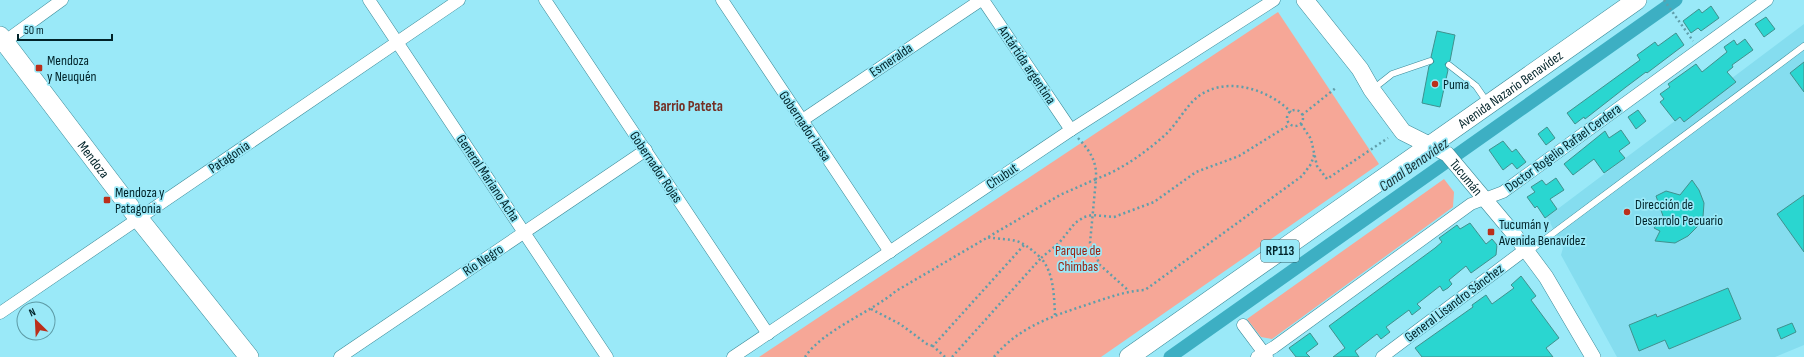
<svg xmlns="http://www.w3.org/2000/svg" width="1804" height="357" font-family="'Sofia Sans Condensed',sans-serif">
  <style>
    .built { fill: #85ddef }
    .green { fill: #f6a797 }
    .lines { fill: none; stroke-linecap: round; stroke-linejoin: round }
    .canal { stroke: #3dafc3; stroke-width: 13 }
    .building { fill: #2ad6d0; stroke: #40918e }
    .service-casing { stroke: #3b8a98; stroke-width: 7 }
    .minor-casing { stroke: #3b8a98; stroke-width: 13 }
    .tertiary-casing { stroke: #3b8a98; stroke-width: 16 }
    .secondary-casing { stroke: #3b8a98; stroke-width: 18 }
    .primary-casing { stroke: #3b8a98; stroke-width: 20 }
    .path { stroke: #609eaa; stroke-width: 2.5; stroke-dasharray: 2 3; stroke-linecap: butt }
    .service { stroke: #fff; stroke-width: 6 }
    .minor { stroke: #fff; stroke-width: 12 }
    .tertiary { stroke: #fff; stroke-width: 15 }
    .secondary { stroke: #fff; stroke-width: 17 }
    .primary { stroke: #fff; stroke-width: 19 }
    .poi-dot { fill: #bb2f1b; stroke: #9ae9f8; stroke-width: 1.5 }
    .labels { text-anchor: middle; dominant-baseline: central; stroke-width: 3.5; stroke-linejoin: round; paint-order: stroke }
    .shield { fill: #9ae9f8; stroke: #2f5e67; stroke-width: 1 }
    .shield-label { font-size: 13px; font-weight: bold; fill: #012329 }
    .poi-label { font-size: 14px; fill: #012329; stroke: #9ae9f8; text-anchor: start }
    .street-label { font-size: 14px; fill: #012329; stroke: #9ae9f8 }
    .park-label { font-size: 14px; fill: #9b2210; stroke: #9ae9f8 }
    .neighbourhood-label { font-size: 15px; font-weight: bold; fill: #742f24; stroke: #9ae9f8 }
    .water-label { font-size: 15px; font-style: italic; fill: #162f33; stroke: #9ae9f8 }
  </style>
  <rect width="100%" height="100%" fill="#9ae9f8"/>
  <path class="built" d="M 1804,24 L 1804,345 L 1775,357 L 1617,357 L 1561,255 L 1563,248 L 1547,217 Z"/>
  <g class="green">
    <path d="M 1278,12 L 1379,164 L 1101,357 L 759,357 Z"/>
    <path d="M 1444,179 L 1454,192 L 1453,207 L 1272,339 L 1261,337 L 1247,319 Z"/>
  </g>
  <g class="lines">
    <path class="canal" d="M 1170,357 L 1676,0"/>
  </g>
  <g class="building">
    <path d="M 1711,6 L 1719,18 L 1701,31 L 1698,28 L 1691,33 L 1683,21 L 1699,9 L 1702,13 Z"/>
    <path d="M 1766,17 L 1775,29 L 1764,37 L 1755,24 Z"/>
    <path d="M 1437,31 L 1455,35 L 1450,61 L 1445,64 L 1448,70 L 1440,107 L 1422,103 L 1429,66 L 1434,62 L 1431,57 Z"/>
    <path d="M 1676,33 L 1684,45 L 1647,73 L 1646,72 L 1626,87 L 1585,119 L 1584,117 L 1575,124 L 1567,113 L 1640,60 L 1637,55 L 1655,42 L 1658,46 Z"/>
    <path d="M 1745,39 L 1753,50 L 1732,65 L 1733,67 L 1727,72 L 1736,82 L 1684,122 L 1680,117 L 1675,121 L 1660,102 L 1664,99 L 1660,94 L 1670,87 L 1668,84 L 1696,64 L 1702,72 L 1727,52 L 1724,47 L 1734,40 L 1737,45 Z"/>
    <path d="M 1804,62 L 1804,92 L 1790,73 Z"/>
    <path d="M 1638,110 L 1646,121 L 1636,129 L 1628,117 Z"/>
    <path d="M 1547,127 L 1555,138 L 1546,145 L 1538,134 Z"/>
    <path d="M 1621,130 L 1630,143 L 1619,151 L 1625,158 L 1604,173 L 1594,159 L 1573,175 L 1564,164 L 1605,131 L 1609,138 Z"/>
    <path d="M 1503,141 L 1512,152 L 1516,149 L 1526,162 L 1517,169 L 1512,163 L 1503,170 L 1489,150 Z"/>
    <path d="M 1556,178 L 1564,190 L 1550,199 L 1557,209 L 1545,218 L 1537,206 L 1535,208 L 1527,197 L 1535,192 L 1531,187 L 1542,180 L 1546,185 Z"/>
    <path d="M 1692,180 L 1699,190 L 1704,203 L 1703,217 L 1698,226 L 1688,236 L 1675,243 L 1655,241 L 1660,231 L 1654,228 L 1663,216 L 1656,196 L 1666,191 L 1680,195 Z"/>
    <path d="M 1804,195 L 1804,252 L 1777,214 Z"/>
    <path d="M 1470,223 L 1486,244 L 1492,239 L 1497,245 L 1496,255 L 1471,273 L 1466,266 L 1449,280 L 1452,284 L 1448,288 L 1443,291 L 1440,286 L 1417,304 L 1421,308 L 1412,315 L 1409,310 L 1386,327 L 1390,332 L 1381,339 L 1377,334 L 1355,351 L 1359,357 L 1333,357 L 1345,348 L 1329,326 L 1435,248 L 1442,242 L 1439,238 L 1457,225 L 1460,229 Z"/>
    <path d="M 1521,276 L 1536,296 L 1531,300 L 1559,338 L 1546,348 L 1553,357 L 1422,357 L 1415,348 L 1473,307 L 1472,305 L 1486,295 L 1492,304 L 1514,288 L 1511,285 Z"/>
    <path d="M 1728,288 L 1741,319 L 1669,349 L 1665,340 L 1639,351 L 1629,325 L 1656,314 L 1657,317 Z"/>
    <path d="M 1792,323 L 1796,332 L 1781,339 L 1777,329 Z"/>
    <path d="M 1310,333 L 1318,344 L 1306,353 L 1310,357 L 1296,357 L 1289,348 Z"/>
  </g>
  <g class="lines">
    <g class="service-casing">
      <g id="service">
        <path d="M 1449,65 L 1476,86 L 1487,102"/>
        <path d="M 1373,89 L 1392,74 L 1430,61"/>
        <path d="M 1528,252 L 1804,46"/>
      </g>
    </g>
    <g class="minor-casing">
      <g id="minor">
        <path d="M 369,0 L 607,357"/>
        <path d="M 545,0 L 768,334"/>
        <path d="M 722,0 L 890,252"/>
        <path d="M 983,0 L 1071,130"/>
        <path d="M 0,45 L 62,0"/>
        <path d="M 801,121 L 981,0"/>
        <path d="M 0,313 L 459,0"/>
        <path d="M 1243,325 L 1267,357"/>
        <path d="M 340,357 L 646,150"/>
        <path d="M 733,357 L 1071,130 L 1274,0"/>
        <path d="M 1257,357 L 1274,347 L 1471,204 L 1503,192 L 1767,0"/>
        <path d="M 1382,357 L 1526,249"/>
      </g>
    </g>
    <g class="tertiary-casing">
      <g id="tertiary">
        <path id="s1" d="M 1431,146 L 1447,154 L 1514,234 L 1546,277 L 1593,357"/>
      </g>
    </g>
    <g class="secondary-casing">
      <path id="secondary" d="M 1305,0 L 1360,69 L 1372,90 L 1403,132 L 1431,146"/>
    </g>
    <g class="primary-casing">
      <g id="primary">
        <path id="s2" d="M 0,36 L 139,219 L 249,357"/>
        <path id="s3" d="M 1129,357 L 1637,0"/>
      </g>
    </g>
    <g class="path">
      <path d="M 1664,0 L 1693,41"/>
      <circle cx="1295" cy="118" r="8"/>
      <path d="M 1302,115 L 1337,87"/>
      <path d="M 1301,124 L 1311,139 L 1317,166 L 1327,179 L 1388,138"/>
      <path d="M 1078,138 C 1090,151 1097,161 1096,179 C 1121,170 1145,153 1165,135 C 1176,125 1183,111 1194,100 C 1222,74 1267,88 1291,112"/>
      <path d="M 871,309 L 900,324 L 927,344 L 933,346"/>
      <path d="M 1055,315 C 1054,296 1054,273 1041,258 L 1059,243 L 1075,223 L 1084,217 L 1092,215 L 1114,217 L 1154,202 L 1196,172 L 1239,156 L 1289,125"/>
      <path d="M 805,357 C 823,330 870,313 896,291 L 1060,195 L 1096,179 L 1090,243 L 1100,265 L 1129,291"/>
      <path d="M 945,357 L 933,346 L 1025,244"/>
      <path d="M 952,357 L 1041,258 C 1016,235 1016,242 986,237"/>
      <path d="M 994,357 C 1019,326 1056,315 1092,303 C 1110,297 1126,291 1145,290 L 1302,176 L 1311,164 L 1314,155"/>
    </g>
    <use href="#service" class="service"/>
    <use href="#minor" class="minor"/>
    <use href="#tertiary" class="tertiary"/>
    <use href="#secondary" class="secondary"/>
    <use href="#primary" class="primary"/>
  </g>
  <g class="poi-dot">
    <rect x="35" y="64" width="8" height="8" rx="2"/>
    <circle cx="1435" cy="84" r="4"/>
    <rect x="103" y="196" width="8" height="8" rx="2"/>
    <circle cx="1627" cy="212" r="4"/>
    <rect x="1487" y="228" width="8" height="8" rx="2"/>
  </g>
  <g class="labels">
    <rect class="shield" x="1261" y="240" width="38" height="22" rx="3"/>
    <g class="shield-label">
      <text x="1280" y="251">RP113</text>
    </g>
    <g class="poi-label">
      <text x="47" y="60">Mendoza<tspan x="47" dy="16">y Neuquén</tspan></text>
      <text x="1443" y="84">Puma</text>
      <text x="115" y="192">Mendoza y<tspan x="115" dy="16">Patagonia</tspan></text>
      <text x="1635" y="204">Dirección de<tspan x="1635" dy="16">Desarrolo Pecuario</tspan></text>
      <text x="1499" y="224">Tucumán y<tspan x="1499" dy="16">Avenida Benavídez</tspan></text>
    </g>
    <g class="street-label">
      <text transform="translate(891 60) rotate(-34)">Esmeralda</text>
      <text transform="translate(1027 65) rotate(56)">Antártida argentina</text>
      <text stroke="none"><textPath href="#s3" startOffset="466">Avenida Nazario Benavídez</textPath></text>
      <text transform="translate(805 126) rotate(56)">Gobernador Izasa</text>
      <text transform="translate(1563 148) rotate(-36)">Doctor Rogelio Rafael Cerdera</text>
      <text transform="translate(229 157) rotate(-34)">Patagonia</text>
      <text stroke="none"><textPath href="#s2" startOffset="155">Mendoza</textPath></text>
      <text transform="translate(656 167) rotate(56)">Gobernador Rojas</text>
      <text transform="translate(1002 176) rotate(-34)">Chubut</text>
      <text stroke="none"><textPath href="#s1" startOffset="48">Tucumán</textPath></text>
      <text transform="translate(488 178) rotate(56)">General Mariano Acha</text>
      <text transform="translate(483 260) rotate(-34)">Río Negro</text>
      <text transform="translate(1454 303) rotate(-37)">General Lisandro Sánchez</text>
    </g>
    <g class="park-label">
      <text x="1078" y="250">Parque de<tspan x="1078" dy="16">Chimbas</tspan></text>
    </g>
    <g class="neighbourhood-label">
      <text x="688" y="106">Barrio Pateta</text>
    </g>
    <g class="water-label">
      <text transform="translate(1414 165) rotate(-35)">Canal Benavídez</text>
    </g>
  </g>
  <g transform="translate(36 321) rotate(336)"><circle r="19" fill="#9ae9f8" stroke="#5d9aa5"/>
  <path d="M0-3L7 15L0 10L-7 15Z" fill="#bb2f1b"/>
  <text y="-6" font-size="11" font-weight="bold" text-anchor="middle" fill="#012329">N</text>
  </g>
  <path d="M18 34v6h94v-6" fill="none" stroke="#012329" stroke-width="2"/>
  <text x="24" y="34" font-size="12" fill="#012329" stroke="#9ae9f8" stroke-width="3" paint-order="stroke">50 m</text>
</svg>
